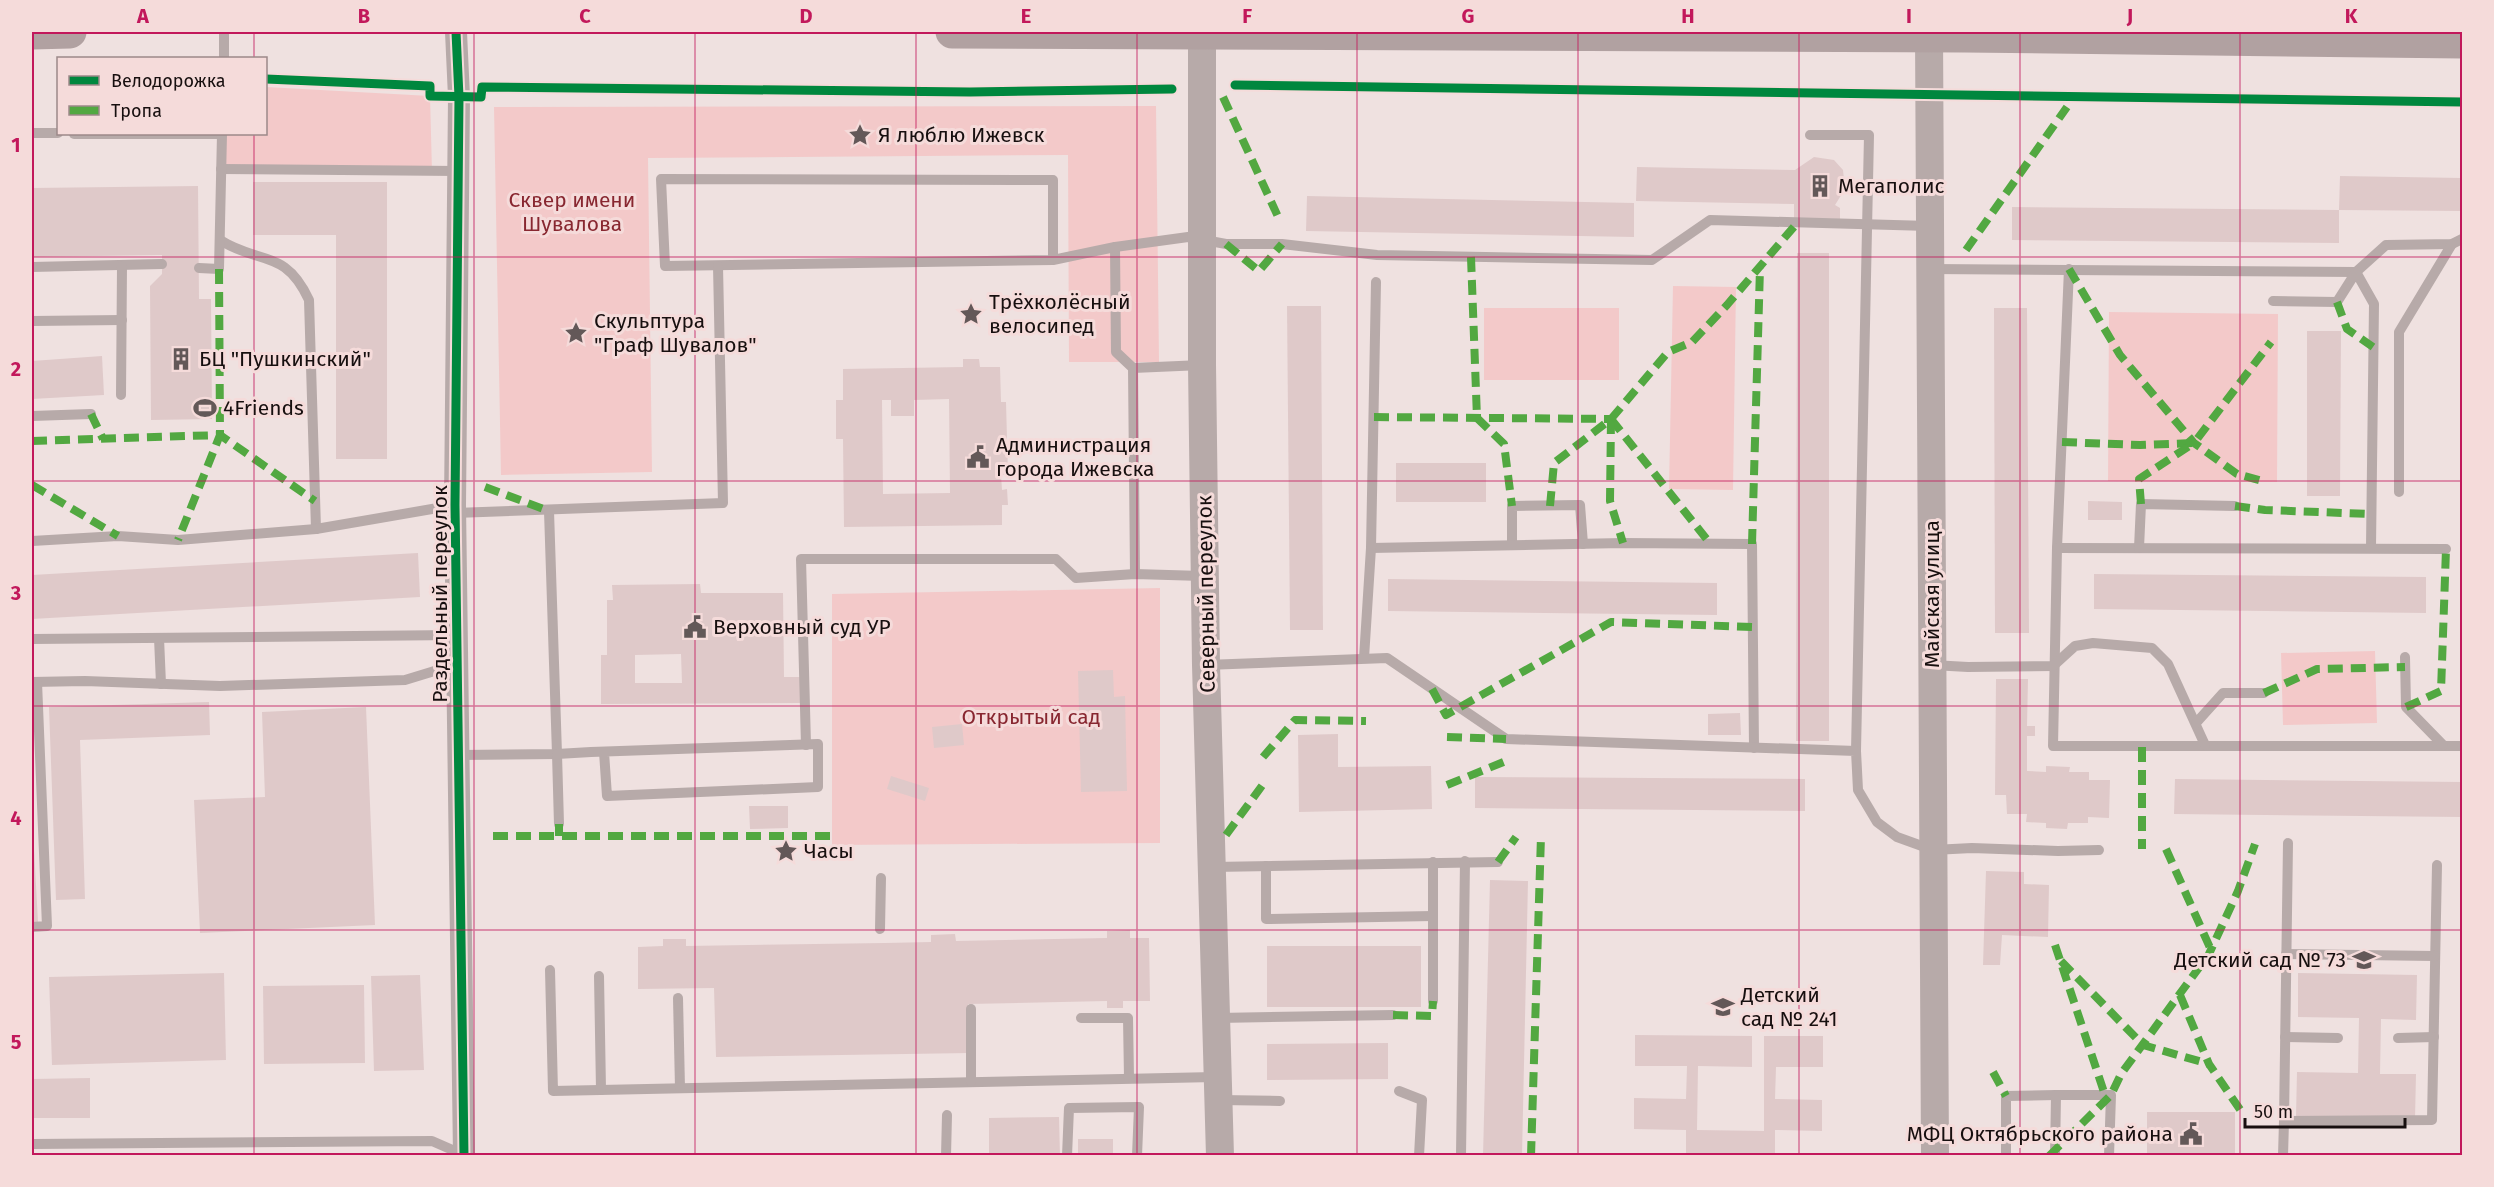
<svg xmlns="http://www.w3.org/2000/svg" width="2494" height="1187" font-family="'Fira Sans',sans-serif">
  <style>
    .green { fill: #f3c9c9 }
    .building { fill: #dfc9c9; fill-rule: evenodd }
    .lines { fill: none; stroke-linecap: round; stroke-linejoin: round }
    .service { stroke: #b7aaa9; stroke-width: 10 }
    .minor { stroke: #b7aaa9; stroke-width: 22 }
    .tertiary { stroke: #b7aaa9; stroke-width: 28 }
    .primary { stroke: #b1a1a1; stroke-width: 33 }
    .quiet { stroke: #52a841; stroke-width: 8; stroke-dasharray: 15 8; stroke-linecap: butt }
    .cycleway-casing { stroke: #f5dbda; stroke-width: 13 }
    .cycleway { stroke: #00873e; stroke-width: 9 }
    .grid { fill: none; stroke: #c2185b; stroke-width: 1.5; stroke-opacity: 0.55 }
    .labels { text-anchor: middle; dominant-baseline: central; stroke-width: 6; stroke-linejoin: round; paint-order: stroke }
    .poi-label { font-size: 21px; fill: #170f0f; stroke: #f5dbda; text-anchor: start }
    .park-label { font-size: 21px; fill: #882730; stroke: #f5dbda }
    .street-label { font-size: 21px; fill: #170f0f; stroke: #f5dbda }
    .neatline { fill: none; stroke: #c2185b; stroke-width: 2 }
    .grid-label { font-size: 20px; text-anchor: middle; font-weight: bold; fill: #c2185b }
  </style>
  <rect width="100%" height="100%" fill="#efe1e0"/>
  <g class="green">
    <path d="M 266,87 L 430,96 L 432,172 L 221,169 L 222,134 L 266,134 Z"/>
    <path d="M 1156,106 L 1159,362 L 1069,362 L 1068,155 L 648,158 L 652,472 L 501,475 L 494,107 Z"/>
    <path d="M 1673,286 L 1736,287 L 1733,490 L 1669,489 Z"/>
    <rect x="1484" y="308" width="135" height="72"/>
    <path d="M 2109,312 L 2278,314 L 2277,482 L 2108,481 Z"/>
    <path d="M 1160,588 L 1160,843 L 832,845 L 832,594 Z"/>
    <path d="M 2375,651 L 2377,723 L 2283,725 L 2281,653 Z"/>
  </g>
  <g class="building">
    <path d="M 1814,157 L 1834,160 L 1843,170 L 1845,189 L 1835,205 L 1840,208 L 1840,219 L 1794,218 L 1794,204 L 1636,201 L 1637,167 L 1795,170 Z"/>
    <path d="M 2340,176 L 2462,178 L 2462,211 L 2339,210 Z"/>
    <path d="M 253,182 L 387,182 L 387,459 L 336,459 L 336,235 L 253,235 Z"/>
    <path d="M 198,186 L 199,299 L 211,299 L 212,419 L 151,420 L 150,286 L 162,274 L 162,255 L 32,257 L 32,188 Z"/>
    <path d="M 1307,196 L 1634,203 L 1634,237 L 1306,231 Z"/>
    <path d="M 2012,207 L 2339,210 L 2339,243 L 2012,240 Z"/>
    <path d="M 1797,253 L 1829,253 L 1829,741 L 1796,741 Z"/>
    <path d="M 1287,306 L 1321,306 L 1323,630 L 1290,630 Z"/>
    <path d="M 1994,308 L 2027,308 L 2029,633 L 1995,633 Z"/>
    <path d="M 2307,331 L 2341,331 L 2340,496 L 2307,496 Z"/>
    <path d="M 102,356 L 104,395 L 32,399 L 32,361 Z"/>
    <path d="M 963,359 L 979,359 L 980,367 L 1000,367 L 1001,402 L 1006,402 L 1008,475 L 1001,475 L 1002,490 L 1007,489 L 1008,505 L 1002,505 L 1002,525 L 844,527 L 843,439 L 836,439 L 836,400 L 843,400 L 843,369 L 963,367 ZM 949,399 L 950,493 L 883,494 L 882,400 L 891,400 L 891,416 L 914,416 L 914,400 Z"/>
    <rect x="1396" y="463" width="90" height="39"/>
    <path d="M 2088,501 L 2122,502 L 2122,520 L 2088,520 Z"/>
    <path d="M 418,553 L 420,597 L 32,619 L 32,575 Z"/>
    <path d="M 2094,574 L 2426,577 L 2426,613 L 2094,609 Z"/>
    <path d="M 1388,579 L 1717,583 L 1717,615 L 1388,611 Z"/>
    <path d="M 700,584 L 701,593 L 783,593 L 784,677 L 800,677 L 800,703 L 601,704 L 601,655 L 607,655 L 607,600 L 613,600 L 612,585 ZM 681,654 L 682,683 L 635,683 L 635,655 Z"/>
    <path d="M 1113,670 L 1114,697 L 1125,696 L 1127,791 L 1081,792 L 1078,671 Z"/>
    <path d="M 1996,679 L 2028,679 L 2027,726 L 2035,726 L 2035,736 L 2027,736 L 2027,771 L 2046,772 L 2046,766 L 2070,767 L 2069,772 L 2089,772 L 2089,780 L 2110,780 L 2109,818 L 2088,817 L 2088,823 L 2068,823 L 2067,829 L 2046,828 L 2046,823 L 2026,822 L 2027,814 L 2007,814 L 2006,795 L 1995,795 Z"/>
    <path d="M 209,702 L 210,735 L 80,740 L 85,899 L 56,900 L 49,707 Z"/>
    <path d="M 366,707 L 375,925 L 200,933 L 194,800 L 265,797 L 262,712 Z"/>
    <path d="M 1740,713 L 1741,735 L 1708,735 L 1708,714 Z"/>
    <path d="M 962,724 L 964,745 L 934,748 L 932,727 Z"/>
    <path d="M 1338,734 L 1338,767 L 1431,766 L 1432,809 L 1299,812 L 1298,735 Z"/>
    <path d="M 891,776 L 929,788 L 925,801 L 887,789 Z"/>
    <path d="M 1475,777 L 1805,779 L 1805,811 L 1475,808 Z"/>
    <path d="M 2175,779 L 2462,782 L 2462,817 L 2174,814 Z"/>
    <path d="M 749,806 L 788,806 L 788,828 L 750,829 Z"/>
    <path d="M 32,830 L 33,830 L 38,922 L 32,922 Z"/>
    <path d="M 1986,871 L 2024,872 L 2024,884 L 2049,885 L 2048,937 L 2002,935 L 2000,965 L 1983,965 Z"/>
    <path d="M 1490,880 L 1528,881 L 1522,1156 L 1483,1156 Z"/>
    <path d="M 1130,930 L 1130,938 L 1149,938 L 1150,1001 L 1123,1001 L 1123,1008 L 1107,1008 L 1107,1001 L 968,1004 L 970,1053 L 716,1057 L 714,988 L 638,989 L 638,947 L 663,946 L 663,939 L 686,939 L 686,946 L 885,943 L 931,942 L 931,935 L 955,934 L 956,941 L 1107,938 L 1107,931 Z"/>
    <rect x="1267" y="946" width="154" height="61"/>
    <path d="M 224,973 L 226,1060 L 52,1065 L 49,977 Z"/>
    <path d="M 2298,973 L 2417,975 L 2416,1020 L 2381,1019 L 2380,1074 L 2416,1074 L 2415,1119 L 2296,1116 L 2297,1072 L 2358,1073 L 2359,1018 L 2298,1017 Z"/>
    <path d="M 420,975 L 424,1070 L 374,1071 L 371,976 Z"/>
    <path d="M 364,985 L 365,1063 L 264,1064 L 263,986 Z"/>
    <path d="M 1635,1035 L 1752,1036 L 1752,1067 L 1698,1066 L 1697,1130 L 1764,1131 L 1764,1036 L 1823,1036 L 1823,1067 L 1776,1067 L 1775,1099 L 1822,1100 L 1822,1131 L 1775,1130 L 1775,1156 L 1686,1156 L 1686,1130 L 1634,1129 L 1634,1098 L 1686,1099 L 1687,1066 L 1635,1066 Z"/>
    <path d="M 1388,1043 L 1388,1079 L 1267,1080 L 1267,1044 Z"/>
    <path d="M 90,1078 L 90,1118 L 32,1118 L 32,1079 Z"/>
    <rect x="2147" y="1112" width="88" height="44"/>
    <path d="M 1059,1117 L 1060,1156 L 989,1156 L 989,1118 Z"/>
    <rect x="1078" y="1139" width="35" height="17"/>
    <rect x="715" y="1153" width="36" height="3"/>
  </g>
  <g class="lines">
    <g class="service">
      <path d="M 224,58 L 224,32"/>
      <path d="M 32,133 L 58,133"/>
      <path d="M 74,134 L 222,134"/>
      <path d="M 1810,135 L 1869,135 L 1856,751"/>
      <path d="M 221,169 L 458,171"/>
      <path d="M 220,240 C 259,265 285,248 309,300 L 316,529"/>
      <path d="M 1115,247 L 1116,352 L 1133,368 L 1135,574"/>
      <path d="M 1053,260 L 1053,180 L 661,179 L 665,266 L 1053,260 L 1115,247 L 1188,237 L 1226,244 L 1282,244 L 1377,255 L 1652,260 L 1710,220 L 1929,226"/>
      <path d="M 32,267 L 162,264"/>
      <path d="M 199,268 L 219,269 L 222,134"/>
      <path d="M 1931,269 L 2356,272 L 2386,245 L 2452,244 L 2462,239"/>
      <path d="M 2069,269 L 2057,548 L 2053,746 L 2462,746"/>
      <path d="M 2273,301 L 2337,302 L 2356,272 L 2374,304 L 2371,547"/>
      <path d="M 32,321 L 122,320"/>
      <path d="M 1133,368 L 1202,365"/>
      <path d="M 121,395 L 122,266"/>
      <path d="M 32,416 L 91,414"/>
      <path d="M 2399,492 L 2399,332 L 2452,244"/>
      <path d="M 455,513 L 723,503 L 718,266"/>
      <path d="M 32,541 L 118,536 L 178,540 L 316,529 L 455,505"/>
      <path d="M 1512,545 L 1512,506 L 1580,505 L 1583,544"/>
      <path d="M 1371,548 L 1623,543 L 1752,544 L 1754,748"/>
      <path d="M 2057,548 L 2446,549"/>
      <path d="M 2139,548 L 2141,504 L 2235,506"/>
      <path d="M 159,638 L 161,684"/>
      <path d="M 32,639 L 457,635"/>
      <path d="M 2405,657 L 2406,707 L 2443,745"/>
      <path d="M 1364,658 L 1371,548 L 1376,282"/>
      <path d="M 1206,665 L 1387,658 L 1506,739 L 1856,751 L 1858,790 L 1877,822 L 1897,837 L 1933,850 L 1972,848 L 2058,851 L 2099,850"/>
      <path d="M 1932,665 L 1968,667 L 2053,666 L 2075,646 L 2093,643 L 2152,648 L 2168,664 L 2205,745"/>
      <path d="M 32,682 L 85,681 L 220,686 L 405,680 L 441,669 L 457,659"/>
      <path d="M 2196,723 L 2223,693 L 2264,693"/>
      <path d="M 806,745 L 801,559 L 1056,559 L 1076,578 L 1135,574 L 1202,576"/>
      <path d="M 459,755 L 557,754 L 549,511"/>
      <path d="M 559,824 L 557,754 L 591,752 L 818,744 L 818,787 L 607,796 L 604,752"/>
      <path d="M 2288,843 L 2284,1121 L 2432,1120 L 2437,865"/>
      <path d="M 1266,866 L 1266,919 L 1433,916"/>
      <path d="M 1213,867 L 1498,862"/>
      <path d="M 32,927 L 47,926 L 37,682"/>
      <path d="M 880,929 L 881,878"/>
      <path d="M 2286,954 L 2435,956"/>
      <path d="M 550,970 L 553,1091 L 1215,1077"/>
      <path d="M 599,976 L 601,1090"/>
      <path d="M 678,998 L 680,1088"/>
      <path d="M 1433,1001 L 1433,862"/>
      <path d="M 1081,1018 L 1128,1018 L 1129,1078"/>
      <path d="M 1217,1018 L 1393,1015"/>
      <path d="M 2285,1037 L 2338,1038"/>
      <path d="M 2398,1038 L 2434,1037"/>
      <path d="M 971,1082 L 971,1009"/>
      <path d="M 1399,1091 L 1422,1100 L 1419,1156"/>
      <path d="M 1220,1100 L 1280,1101"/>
      <path d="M 32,1144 L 432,1141 L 464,1155"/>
      <path d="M 946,1156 L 947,1115"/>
      <path d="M 1067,1156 L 1069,1108 L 1139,1107 L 1137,1156"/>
      <path d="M 1461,1156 L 1465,861"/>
      <path d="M 2006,1156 L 2006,1096 L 2056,1095"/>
      <path d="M 2055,1156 L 2056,1095 L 2111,1095 L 2109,1156"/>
      <path d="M 2283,1156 L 2284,1121"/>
    </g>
    <path class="minor" d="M 456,32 L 459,97 L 455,505 L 464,1156"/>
    <g class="tertiary">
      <path d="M 1929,32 L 1935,1156"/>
      <path d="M 1202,33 L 1202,365 L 1206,665 L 1220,1156"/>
    </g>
    <g class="primary">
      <path d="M 952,32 L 1965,36 L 2462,42"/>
      <path d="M 32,33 L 70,32"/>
    </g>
    <g class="quiet">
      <path d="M 1223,97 L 1280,221"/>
      <path d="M 1226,244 L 1259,271 L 1282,244"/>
      <path d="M 1966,250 L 2067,107"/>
      <path d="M 1471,257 L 1477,418 L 1504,444 L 1512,506"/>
      <path d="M 219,269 L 220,435 L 315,501"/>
      <path d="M 2069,269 L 2120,355 L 2194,443 L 2237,474 L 2266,482"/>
      <path d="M 2337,302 L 2347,329 L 2373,347"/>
      <path d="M 91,414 L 103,439"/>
      <path d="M 1374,417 L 1611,419"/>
      <path d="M 1611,419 L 1709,542"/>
      <path d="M 1611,419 L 1610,501 L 1623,543"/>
      <path d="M 32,441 L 220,435 L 178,540"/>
      <path d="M 2062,442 L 2140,445 L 2194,443 L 2271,342"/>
      <path d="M 32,485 L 118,536"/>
      <path d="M 485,487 L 549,511"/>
      <path d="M 2141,504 L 2139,479 L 2194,443"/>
      <path d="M 1550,506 L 1554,463 L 1611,419 L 1668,352 L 1692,342 L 1727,305 L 1798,222"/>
      <path d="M 2235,506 L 2265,510 L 2371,514"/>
      <path d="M 1752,544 L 1760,268"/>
      <path d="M 1432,689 L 1446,715 L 1611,622 L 1753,627"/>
      <path d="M 2264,693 L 2317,669 L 2405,667"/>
      <path d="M 2406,707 L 2441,691 L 2446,549"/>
      <path d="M 1447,737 L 1506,739"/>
      <path d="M 2142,747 L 2142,849"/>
      <path d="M 1263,757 L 1295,720 L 1366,721"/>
      <path d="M 1447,785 L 1506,761"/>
      <path d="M 1226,835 L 1264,783"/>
      <path d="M 493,836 L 838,836"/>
      <path d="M 559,836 L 559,824"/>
      <path d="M 2166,849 L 2211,950"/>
      <path d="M 1498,862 L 1516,837"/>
      <path d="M 2055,945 L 2105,1095"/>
      <path d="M 2061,961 L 2143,1045 L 2209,1064"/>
      <path d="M 2180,995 L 2209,1064 L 2243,1114"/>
      <path d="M 1393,1015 L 1432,1016 L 1433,1001"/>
      <path d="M 1993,1072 L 2006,1096"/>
      <path d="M 1531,1156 L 1541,836"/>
      <path d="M 2049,1156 L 2111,1095 L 2121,1074 L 2209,954 L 2238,891 L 2255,844"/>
    </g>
    <g class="cycleway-casing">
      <g id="cycleway">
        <path d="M 456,32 L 459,97 L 455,505 L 464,1156"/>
        <path d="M 266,79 L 430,86 L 430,96 L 481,97 L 482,87 L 970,92 L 1172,89"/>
        <path d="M 1235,85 L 2462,102"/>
      </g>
    </g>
    <use href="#cycleway" class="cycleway"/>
  </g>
  <path class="grid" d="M 254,32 L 254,58M 474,32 L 474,1156M 695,32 L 695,1156M 916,32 L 916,1156M 1137,32 L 1137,1156M 1357,32 L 1357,1156M 1578,32 L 1578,1156M 1799,32 L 1799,1156M 2020,32 L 2020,1156M 2240,32 L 2240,1156M 254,134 L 254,1156M 32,257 L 2462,257M 32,481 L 2462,481M 32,706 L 2462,706M 32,930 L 2462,930"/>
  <defs>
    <g id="sight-bare" transform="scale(1.8)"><path d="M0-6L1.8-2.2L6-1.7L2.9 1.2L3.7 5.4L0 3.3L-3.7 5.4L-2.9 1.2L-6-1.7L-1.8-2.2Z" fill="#635858" stroke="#f5dbda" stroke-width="2.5" paint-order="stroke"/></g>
    <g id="building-bare" transform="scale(1.8)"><path d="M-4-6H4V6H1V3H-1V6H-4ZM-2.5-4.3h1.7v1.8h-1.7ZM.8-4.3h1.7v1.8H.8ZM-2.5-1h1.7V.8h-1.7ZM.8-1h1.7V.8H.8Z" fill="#635858" stroke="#f5dbda" stroke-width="2.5" paint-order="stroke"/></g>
    <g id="stadium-bare" transform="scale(1.8)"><path d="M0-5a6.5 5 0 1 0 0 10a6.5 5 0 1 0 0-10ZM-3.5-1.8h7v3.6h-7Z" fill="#635858" stroke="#f5dbda" stroke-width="2.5" paint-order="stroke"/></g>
    <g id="civic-bare" transform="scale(1.8)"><path d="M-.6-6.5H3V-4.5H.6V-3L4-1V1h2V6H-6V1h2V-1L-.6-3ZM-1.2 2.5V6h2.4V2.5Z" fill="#635858" stroke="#f5dbda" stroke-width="2.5" paint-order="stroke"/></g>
    <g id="school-bare" transform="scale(1.8)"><path d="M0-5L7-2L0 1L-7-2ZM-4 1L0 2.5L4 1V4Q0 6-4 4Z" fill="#635858" stroke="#f5dbda" stroke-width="2.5" paint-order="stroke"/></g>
  </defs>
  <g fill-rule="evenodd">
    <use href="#sight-bare" x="860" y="135"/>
    <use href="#building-bare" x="1820" y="186"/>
    <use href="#sight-bare" x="971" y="314"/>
    <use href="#sight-bare" x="576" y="333"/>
    <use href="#building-bare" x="181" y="359"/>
    <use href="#stadium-bare" x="205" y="408"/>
    <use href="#civic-bare" x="978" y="457"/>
    <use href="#civic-bare" x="695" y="627"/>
    <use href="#sight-bare" x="786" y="851"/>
    <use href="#school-bare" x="2364" y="960"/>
    <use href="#school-bare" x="1723" y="1007"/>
    <use href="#civic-bare" x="2191" y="1134"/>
  </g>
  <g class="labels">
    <g class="poi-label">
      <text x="878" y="135">Я люблю Ижевск</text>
      <text x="1838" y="186">Мегаполис</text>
      <text x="989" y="302">Трёхколёсный<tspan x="989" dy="24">велосипед</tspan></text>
      <text x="594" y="321">Скульптура<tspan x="594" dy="24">"Граф Шувалов"</tspan></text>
      <text x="199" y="359">БЦ "Пушкинский"</text>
      <text x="223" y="408">4Friends</text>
      <text x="996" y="445">Администрация<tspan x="996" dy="24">города Ижевска</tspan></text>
      <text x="713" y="627">Верховный суд УР</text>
      <text x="804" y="851">Часы</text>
      <text x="2346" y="960" text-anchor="end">Детский сад № 73</text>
      <text x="1741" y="995">Детский<tspan x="1741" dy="24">сад № 241</tspan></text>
      <text x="2173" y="1134" text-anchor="end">МФЦ Октябрьского района</text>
    </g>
    <g class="park-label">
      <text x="572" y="200">Сквер имени<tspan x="572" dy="24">Шувалова</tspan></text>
      <text x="1031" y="717">Открытый сад</text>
    </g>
    <g class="street-label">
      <text transform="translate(440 594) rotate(-90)">Раздельный переулок</text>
      <text transform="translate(1206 594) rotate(-91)">Северный переулок</text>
      <text transform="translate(1932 594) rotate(-90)">Майская улица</text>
    </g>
  </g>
  <rect width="2494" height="1187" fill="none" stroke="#f5dbda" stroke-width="66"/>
  <rect x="57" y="57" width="210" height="78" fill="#f5dbda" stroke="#9c8989" stroke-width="1.5"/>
  <rect x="69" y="76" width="30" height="9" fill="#00873e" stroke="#9c8989" stroke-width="1.5"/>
  <text x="111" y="87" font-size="18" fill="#170f0f">Велодорожка</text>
  <rect x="69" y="106" width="30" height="9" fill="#52a841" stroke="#9c8989" stroke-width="1.5"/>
  <text x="111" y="117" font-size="18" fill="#170f0f">Тропа</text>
  <path d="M2245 1118v9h160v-9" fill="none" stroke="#170f0f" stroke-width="3"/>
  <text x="2254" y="1118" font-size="18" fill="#170f0f" stroke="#f5dbda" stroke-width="4.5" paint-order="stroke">50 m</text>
  <rect x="33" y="33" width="2428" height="1121" class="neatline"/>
  <g class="grid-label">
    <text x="143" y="23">A</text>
    <text x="364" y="23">B</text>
    <text x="585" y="23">C</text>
    <text x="806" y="23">D</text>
    <text x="1026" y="23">E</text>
    <text x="1247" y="23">F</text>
    <text x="1468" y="23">G</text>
    <text x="1688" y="23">H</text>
    <text x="1909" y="23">I</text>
    <text x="2130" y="23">J</text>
    <text x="2351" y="23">K</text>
    <text x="16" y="152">1</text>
    <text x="16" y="376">2</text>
    <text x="16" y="600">3</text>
    <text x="16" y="825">4</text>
    <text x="16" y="1049">5</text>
  </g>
</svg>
